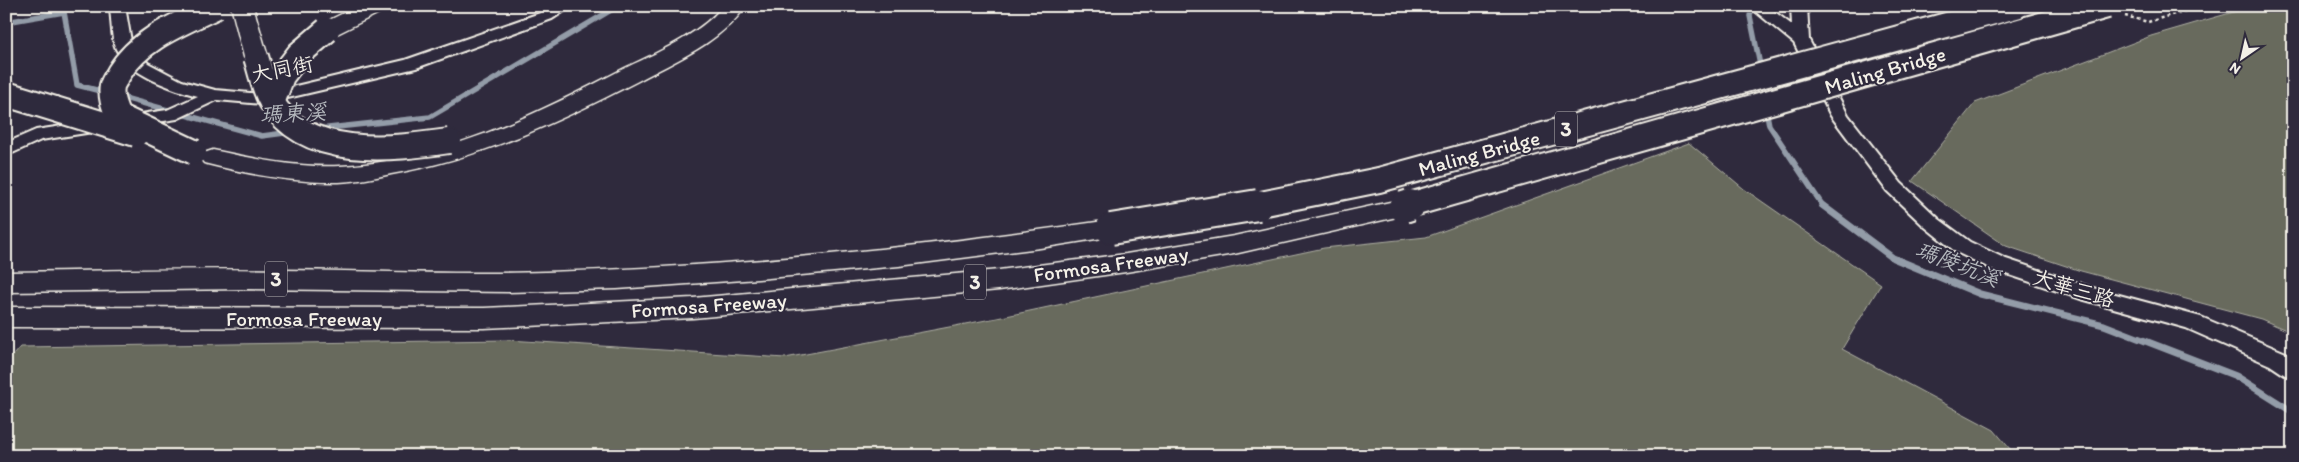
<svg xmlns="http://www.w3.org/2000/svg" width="2299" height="462" font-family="Itim,'LXGW WenKai TC',sans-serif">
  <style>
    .green { fill: #676b5d; stroke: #aeaea2 }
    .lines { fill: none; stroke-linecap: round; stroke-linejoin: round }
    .stream-far1 { stroke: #939ca8; stroke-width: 5.5 }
    .stream { stroke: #939ca8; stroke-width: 7 }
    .minor-casing { stroke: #f4f1e8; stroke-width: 4 }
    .highway-casing { stroke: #f4f1e8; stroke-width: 3 }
    .path { stroke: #f4f1e8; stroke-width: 2.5; stroke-dasharray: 3 3; stroke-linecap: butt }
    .minor { fill: #2f2a3d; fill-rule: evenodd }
    .highway { fill: #2f2a3d; fill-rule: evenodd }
    .highway-bridge-far1-casing { stroke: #f4f1e8; stroke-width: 28; stroke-linecap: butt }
    .highway-bridge-casing { stroke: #f4f1e8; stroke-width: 34; stroke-linecap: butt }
    .highway-bridge-far1 { stroke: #2f2a3d; stroke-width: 24 }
    .highway-bridge { stroke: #2f2a3d; stroke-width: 30 }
    .labels { text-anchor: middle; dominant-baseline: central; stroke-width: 4; stroke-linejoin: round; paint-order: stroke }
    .shield { fill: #2f2a3d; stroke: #b9b5b5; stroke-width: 1 }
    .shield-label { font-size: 20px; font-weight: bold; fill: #f4f1e8 }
    .street-label { font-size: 21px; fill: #f4f1e8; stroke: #2f2a3d }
    .water-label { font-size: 22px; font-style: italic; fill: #b4b8bd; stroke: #2f2a3d }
  </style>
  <rect width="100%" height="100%" fill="#2f2a3d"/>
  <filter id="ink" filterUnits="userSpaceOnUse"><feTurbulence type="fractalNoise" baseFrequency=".02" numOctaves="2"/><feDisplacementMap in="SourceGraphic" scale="10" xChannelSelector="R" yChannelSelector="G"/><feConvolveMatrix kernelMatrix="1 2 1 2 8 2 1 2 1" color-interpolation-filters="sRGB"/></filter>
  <g filter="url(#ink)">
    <g class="green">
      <path d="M 2254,6 L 2293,6 L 2293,333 L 2261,319 L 2081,271 L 2006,246 L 1912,181 L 1975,103 L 2151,36 Z"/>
      <path d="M 1689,143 L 1744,189 L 1881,284 L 1842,349 L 1994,430 L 2016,456 L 6,456 L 6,363 L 20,347 L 509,340 L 785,358 L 997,318 L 1324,248 L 1426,237 Z"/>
    </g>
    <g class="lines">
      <g class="stream-far1">
        <path d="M 1752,6 L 1750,16 L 1761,70"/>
        <path d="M 6,22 L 64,12 L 77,85 L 108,93"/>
        <path d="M 117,96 L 262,136 L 292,132"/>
        <path d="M 1766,109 L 1769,125 L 1823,206"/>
        <path d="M 319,129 L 430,117 L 618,6"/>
      </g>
      <path class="stream" d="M 1822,205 L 1893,258 L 1980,294 L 2104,325 L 2236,376 L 2293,412"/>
      <g class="minor-casing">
        <g id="minor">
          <path d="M 107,6 L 125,6 L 132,47 L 148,63 L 182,81 L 215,90 L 262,94 L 405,60 L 540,13 L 552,6 L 572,6 L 552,19 L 416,68 L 262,104 L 217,100 L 177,119 L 41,140 L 6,156 L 6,143 L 36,130 L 167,110 L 198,96 C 174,90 127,74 116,49 C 111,38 112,22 110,10 Z"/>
          <path d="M 1749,6 L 1767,6 L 1792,25 L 1791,6 L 1807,6 L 1809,40 L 1848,115 L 1901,183 L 1939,219 L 1970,242 L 2006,259 L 2093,288 L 2201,317 L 2286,353 L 2293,358 L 2293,377 L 2285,375 L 2270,365 L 2186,328 L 2081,299 L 1992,269 L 1956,252 L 1925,227 L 1887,191 L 1831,116 L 1794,43 Z"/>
        </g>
      </g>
      <g class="highway-casing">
        <g id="highway">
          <path d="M 231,6 L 253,6 L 268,57 L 264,62 L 256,64 L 248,62 L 244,57 Z"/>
          <path d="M 358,6 L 386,6 L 383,11 L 335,35 L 327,37 L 319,35 L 316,30 L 319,25 Z"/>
          <path d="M 723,6 L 746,6 C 721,42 675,61 638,81 C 559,122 479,159 391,174 C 374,178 356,181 339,182 C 294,183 247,174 204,163 L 200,158 L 204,153 L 213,150 C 255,159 298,168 340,166 C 440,162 535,115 621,70 C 654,54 700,35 723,6 Z"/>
          <path d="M 1404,199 L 1414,201 L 1417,207 L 1414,213 L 1234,254 L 1126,272 L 999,290 L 693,318 L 484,328 L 6,327 L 6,307 L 484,308 L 693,298 L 999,270 L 1126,254 L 1234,236 Z"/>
          <path d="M 1111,220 L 1121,223 L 1125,229 L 1121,235 L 1040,248 L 899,266 L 758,279 L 617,289 L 508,292 L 245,289 L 6,292 L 6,272 C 99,271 192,268 284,270 C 372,271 459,275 546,272 C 735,267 924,247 1111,220 Z"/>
        </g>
      </g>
      <path class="path" d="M 2125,16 L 2148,22 L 2181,12 L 2216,6"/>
      <use href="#minor" class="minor"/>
      <use href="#highway" class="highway"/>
      <g class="highway-bridge-far1-casing">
        <g id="highway-bridge-far1">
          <path d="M 256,57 C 261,72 263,88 271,101 C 306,160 392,149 449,141"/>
          <path d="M 6,94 L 136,134"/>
          <path d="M 272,103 L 282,76 L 299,54 L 327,30"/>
          <path d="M 194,152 L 118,116 C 114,106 110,97 112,86 C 113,82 117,77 119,73 C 140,38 182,23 217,6"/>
          <path d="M 1251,206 L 1379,180 L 2016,6"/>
          <path d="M 1406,206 L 2107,6"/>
        </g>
      </g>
      <g class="highway-bridge-casing">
        <g id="highway-bridge">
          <path d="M 1404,207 L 1410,205"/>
          <path d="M 1111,229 L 1258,205"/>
        </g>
      </g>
      <use href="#highway-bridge-far1" class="highway-bridge-far1"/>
      <use href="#highway-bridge" class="highway-bridge"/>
    </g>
  </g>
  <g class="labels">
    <g class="shield">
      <rect x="1555" y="111.5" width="22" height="35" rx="4"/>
      <rect x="265" y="261.5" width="22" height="35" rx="4"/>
      <rect x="964" y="264.5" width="22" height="35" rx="4"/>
    </g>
    <g class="shield-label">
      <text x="1566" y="129">3</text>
      <text x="276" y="279">3</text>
      <text x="975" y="282">3</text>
    </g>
    <g class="street-label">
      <text transform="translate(282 69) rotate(-11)">大同街</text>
      <text transform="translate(1885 70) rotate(-16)">Maling Bridge</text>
      <text transform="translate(1479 153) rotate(-15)">Maling Bridge</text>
      <text transform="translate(1111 264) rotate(-8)">Formosa Freeway</text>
      <text transform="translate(2074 288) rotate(17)">大華三路</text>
      <text transform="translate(709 305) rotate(-4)">Formosa Freeway</text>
      <text x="304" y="318">Formosa Freeway</text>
    </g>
    <g class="water-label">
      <text transform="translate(293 113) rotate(-3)">瑪東溪</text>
      <text transform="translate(1958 264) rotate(21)">瑪陵坑溪</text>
    </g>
  </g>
  <rect width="2299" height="462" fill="none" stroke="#2f2a3d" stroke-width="25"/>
  <rect x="12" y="12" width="2274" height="437" fill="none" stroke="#f4f1e8" stroke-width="2" filter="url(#ink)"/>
  <g transform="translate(2242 58) rotate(214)" stroke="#2f2a3d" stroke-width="4" paint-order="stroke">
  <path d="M0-4L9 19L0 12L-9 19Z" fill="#f4f1e8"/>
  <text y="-8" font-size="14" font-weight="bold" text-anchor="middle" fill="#f4f1e8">N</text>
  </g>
</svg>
